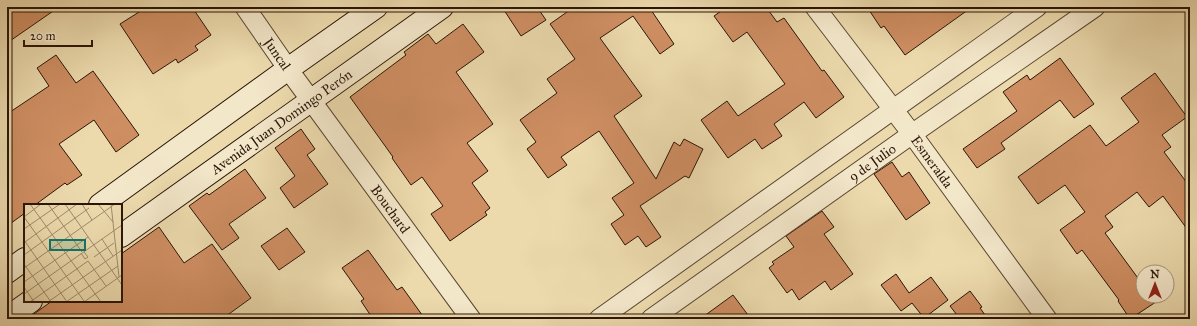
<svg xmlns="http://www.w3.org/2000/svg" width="1197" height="326" font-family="'IM FELL Great Primer',serif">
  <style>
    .building { fill: #ce8e62; stroke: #2a1507 }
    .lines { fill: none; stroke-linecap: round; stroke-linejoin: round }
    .minor-casing { stroke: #5a4630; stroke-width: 21 }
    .secondary-casing { stroke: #2a1507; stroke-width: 24 }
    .minor { stroke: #f3e7ca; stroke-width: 19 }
    .secondary { stroke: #f3e7ca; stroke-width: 22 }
    .labels { text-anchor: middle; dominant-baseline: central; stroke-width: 3; stroke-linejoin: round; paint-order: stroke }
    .street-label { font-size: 14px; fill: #2a1507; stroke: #f3e7ca }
    .inset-road { fill: none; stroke: #9e8b6b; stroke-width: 1 }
    .view { fill: #0f766e; fill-opacity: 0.15; stroke: #0f766e; stroke-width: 2 }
    .inset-edge { fill: none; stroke: #2a1507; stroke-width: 2 }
  </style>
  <rect width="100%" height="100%" fill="#ecdaad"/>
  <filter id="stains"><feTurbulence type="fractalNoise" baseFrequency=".005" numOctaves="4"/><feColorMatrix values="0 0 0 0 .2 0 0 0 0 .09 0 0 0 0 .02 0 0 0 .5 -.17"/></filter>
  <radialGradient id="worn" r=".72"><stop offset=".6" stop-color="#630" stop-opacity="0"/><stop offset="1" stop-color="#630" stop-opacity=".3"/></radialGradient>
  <g class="building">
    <path d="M 7,7 L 59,7 L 7,43 Z"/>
    <path d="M 147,7 L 192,7 L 211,35 L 195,46 L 198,50 L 178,63 L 176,59 L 153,74 L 120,24 Z"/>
    <path d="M 502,7 L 537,7 L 546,20 L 521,36 Z"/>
    <path d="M 574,7 L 649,7 L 674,44 L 660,54 L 633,16 L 600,38 L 642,96 L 614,116 L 656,179 L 674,142 L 680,146 L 684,139 L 703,149 L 689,178 L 685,176 L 640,206 L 661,237 L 646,247 L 638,236 L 625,245 L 611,224 L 624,215 L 612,198 L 634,183 L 599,131 L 561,157 L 567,165 L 548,178 L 527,149 L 536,142 L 520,120 L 557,93 L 547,79 L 575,59 L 550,24 Z"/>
    <path d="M 727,7 L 766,7 L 777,22 L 784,18 L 822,71 L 824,70 L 844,97 L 816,118 L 804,102 L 774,124 L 782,136 L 762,149 L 755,139 L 728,158 L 701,120 L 727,101 L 738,116 L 785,84 L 747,32 L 733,42 L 714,16 Z"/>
    <path d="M 867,7 L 972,7 L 905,55 L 884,26 L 881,28 Z"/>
    <path d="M 463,24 L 484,52 L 456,72 L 493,124 L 467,143 L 488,171 L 472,183 L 490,208 L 485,212 L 487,215 L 450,241 L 431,214 L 443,206 L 422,177 L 411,185 L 392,158 L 393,157 L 350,97 L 406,55 L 404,52 L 428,34 L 436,44 Z"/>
    <path d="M 56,55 L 76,83 L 93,71 L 139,135 L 116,152 L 94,120 L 59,144 L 82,175 L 67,185 L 65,183 L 35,205 L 25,205 L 25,213 L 7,226 L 7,114 L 49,86 L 37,68 Z"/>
    <path d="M 1060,58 L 1094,104 L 1074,118 L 1060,100 L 1001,143 L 1005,149 L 977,168 L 963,149 L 1017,111 L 1003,92 L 1027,75 L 1030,80 Z"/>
    <path d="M 1155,73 L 1187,117 L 1162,135 L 1171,147 L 1164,152 L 1190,187 L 1190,233 L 1163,196 L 1149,207 L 1137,192 L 1105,216 L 1113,227 L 1105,233 L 1143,285 L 1143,296 L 1165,296 L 1130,319 L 1118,301 L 1119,300 L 1082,250 L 1077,254 L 1060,230 L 1085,212 L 1065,185 L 1038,204 L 1018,177 L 1090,125 L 1106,146 L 1139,122 L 1121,98 Z"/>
    <path d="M 301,129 L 315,149 L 307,155 L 328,184 L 294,208 L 280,188 L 295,176 L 275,148 Z"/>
    <path d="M 892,162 L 902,177 L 909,172 L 930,203 L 906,220 L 874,174 Z"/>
    <path d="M 245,169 L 266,198 L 229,224 L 239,238 L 222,250 L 189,206 L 207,193 L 209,195 Z"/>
    <path d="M 822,211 L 834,227 L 824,234 L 853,274 L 831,290 L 825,281 L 799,300 L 792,289 L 787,293 L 769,268 L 774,264 L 772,262 L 794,247 L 786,236 Z"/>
    <path d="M 159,227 L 184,263 L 212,244 L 251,298 L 222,319 L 27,319 L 52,301 L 121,301 L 121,254 Z"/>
    <path d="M 287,228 L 305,252 L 279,270 L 261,246 Z"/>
    <path d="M 368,250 L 397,290 L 402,287 L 425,319 L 373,319 L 361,301 L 364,299 L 342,268 Z"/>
    <path d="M 896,274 L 909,293 L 931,277 L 948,300 L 924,318 L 912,303 L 901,311 L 881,285 Z"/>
    <path d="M 970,291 L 982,307 L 980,308 L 988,319 L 960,319 L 950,306 Z"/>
    <path d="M 733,295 L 751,319 L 700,319 Z"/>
  </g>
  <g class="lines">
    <g class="minor-casing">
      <g id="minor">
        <path id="s1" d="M 245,7 L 288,69 L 471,319"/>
        <path id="s2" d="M 815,7 L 912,134 L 1047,319"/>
        <path d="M 599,319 L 1037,7"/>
        <path id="s3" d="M 651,319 L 912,134 L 1095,7"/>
      </g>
    </g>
    <g class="secondary-casing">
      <g id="secondary">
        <path d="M 100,205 L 288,69 L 376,7"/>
        <path id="s4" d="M 121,236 L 442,7"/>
        <path d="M 7,272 L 25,259"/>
        <path d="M 7,318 L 31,301"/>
      </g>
    </g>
    <use href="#minor" class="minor"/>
    <use href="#secondary" class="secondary"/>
  </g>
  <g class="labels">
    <g class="street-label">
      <text stroke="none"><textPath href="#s1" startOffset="57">Juncal</textPath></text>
      <text stroke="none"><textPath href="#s4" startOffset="197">Avenida Juan Domingo Perón</textPath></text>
      <text stroke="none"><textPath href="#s3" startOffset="271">9 de Julio</textPath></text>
      <text stroke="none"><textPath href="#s2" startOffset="194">Esmeralda</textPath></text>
      <text stroke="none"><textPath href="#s1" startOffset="249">Bouchard</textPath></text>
    </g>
  </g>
  <g transform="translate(24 204)">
    <rect width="98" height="98" fill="#ecdaad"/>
    <path class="inset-road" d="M 6,0 L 77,98M 24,0 L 58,48M 41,0 L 98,81M 58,0 L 68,16M 74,0 L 89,18M 87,0 L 95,73M 0,13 L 60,97M 0,13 L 17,0M 0,25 L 36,0M 78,35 L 89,52M 0,36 L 43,98M 1,38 L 53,0M 57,49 L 61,55 L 64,53 L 60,48M 0,51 L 65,4M 70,53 L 90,39M 0,60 L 27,98M 0,64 L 91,0M 0,78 L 64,33M 0,83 L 10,98M 0,90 L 98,21M 6,98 L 64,57 L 82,82M 24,98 L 98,46M 42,98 L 94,62M 60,98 L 98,71"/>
    <path class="view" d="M 26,36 L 61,36 L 61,46 L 26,46 Z"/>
    <rect width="98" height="98" class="inset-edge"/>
  </g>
  <rect width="1197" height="326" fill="none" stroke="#ecdaad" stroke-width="24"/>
  <rect x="8" y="8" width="1181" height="310" fill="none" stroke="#2a1507" stroke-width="2"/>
  <rect x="12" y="12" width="1173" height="302" fill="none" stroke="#2a1507"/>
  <g transform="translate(1155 284)"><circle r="19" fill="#f3e7ca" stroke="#a3937c"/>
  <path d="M0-3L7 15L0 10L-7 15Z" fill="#8f2418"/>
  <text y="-6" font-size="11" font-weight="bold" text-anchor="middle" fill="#2a1507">N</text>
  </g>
  <path d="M24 40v6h68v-6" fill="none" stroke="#2a1507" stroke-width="2"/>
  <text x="30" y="40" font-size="12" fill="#2a1507" stroke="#f3e7ca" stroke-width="3" paint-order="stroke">20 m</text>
  <rect width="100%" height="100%" filter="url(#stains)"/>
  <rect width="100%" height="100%" fill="url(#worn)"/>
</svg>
